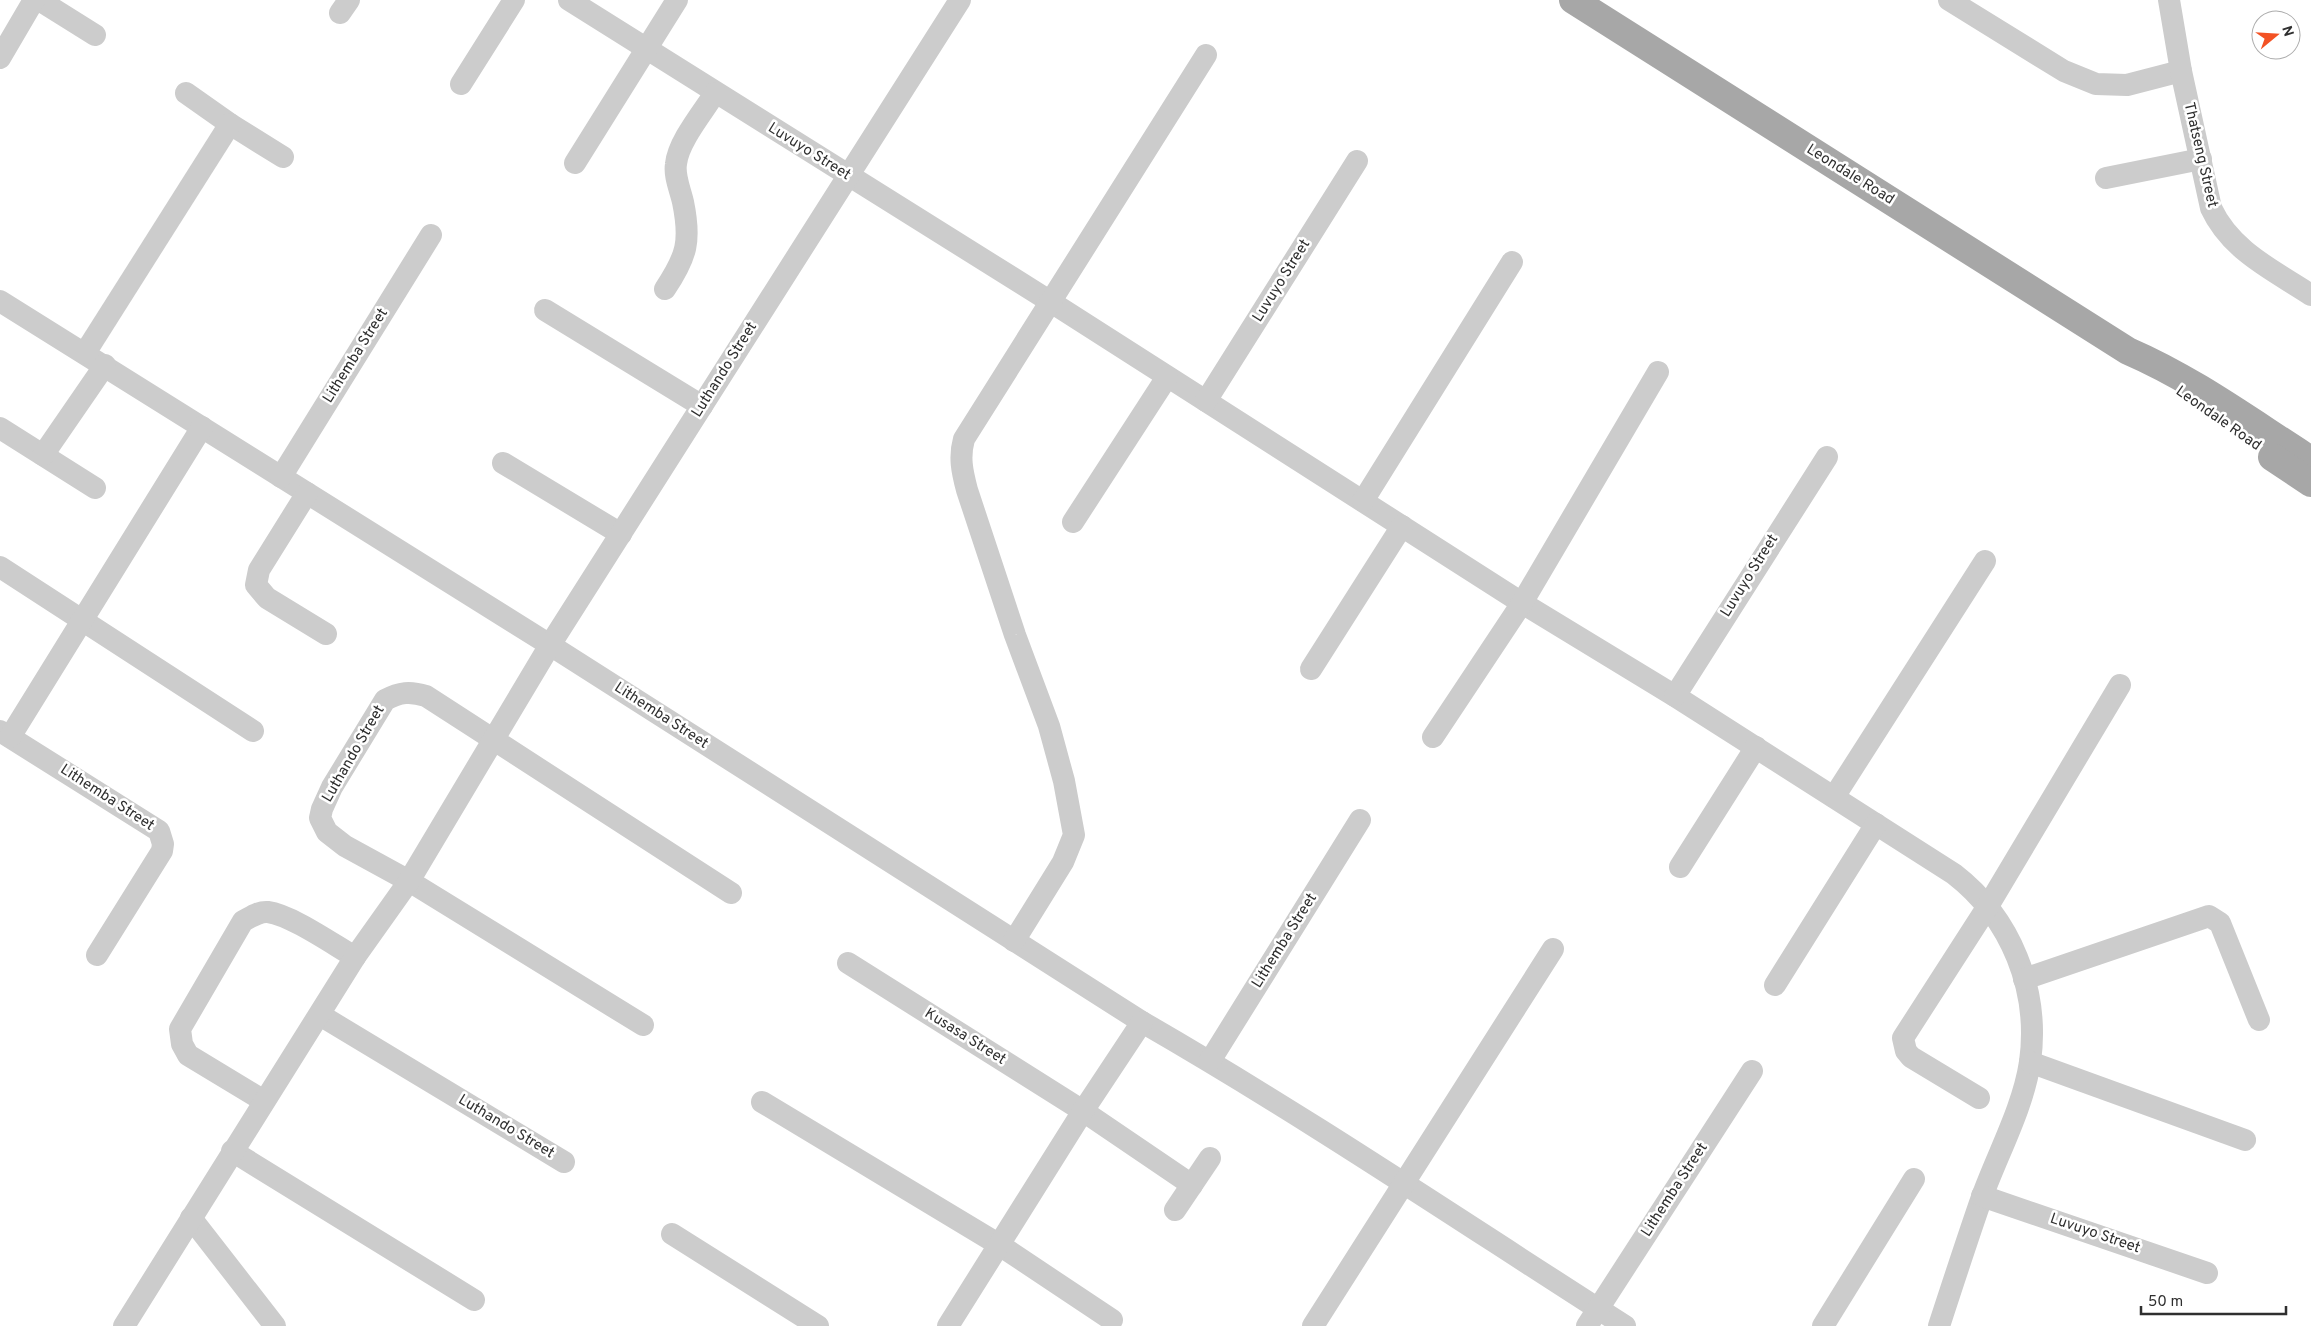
<svg xmlns="http://www.w3.org/2000/svg" width="2311" height="1326" font-family="Overpass,sans-serif">
  <style>
    .lines { fill: none; stroke-linecap: round; stroke-linejoin: round }
    .minor { stroke: #ccc; stroke-width: 22 }
    .major { stroke: #a7a7a7; stroke-width: 28 }
    .labels { text-anchor: middle; dominant-baseline: central; stroke-width: 5; stroke-linejoin: round; paint-order: stroke }
    .street-label { font-size: 15px; fill: #2f2f2f; stroke: #fff }
  </style>
  <rect width="100%" height="100%" fill="#fff"/>
  <g class="lines">
    <g class="minor">
      <path d="M 39,0 L 95,35"/>
      <path d="M 569,0 L 1051,302 L 1522,603 L 1675,696 L 1954,874 C 2011,918 2040,990 2030,1062 C 2023,1108 1998,1153 1982,1197 C 1967,1240 1953,1283 1939,1326"/>
      <path d="M 1949,0 L 2064,71 L 2096,84 L 2127,85 L 2181,71"/>
      <path d="M 2169,0 L 2181,71 L 2211,208 C 2231,251 2273,270 2311,295"/>
      <path d="M 340,13 L 349,0"/>
      <path d="M 0,58 L 34,0"/>
      <path d="M 461,84 L 514,0"/>
      <path d="M 186,93 L 230,124 L 283,157"/>
      <path d="M 575,163 L 677,0"/>
      <path d="M 2106,178 L 2201,159"/>
      <path d="M 665,289 C 687,256 691,241 683,202 C 680,189 674,176 676,164 C 678,142 703,112 715,93"/>
      <path d="M 0,301 L 550,645 L 1142,1022 C 1307,1117 1465,1224 1625,1326"/>
      <path d="M 545,310 L 702,406"/>
      <path d="M 85,353 L 230,124"/>
      <path d="M 1206,401 L 1357,161"/>
      <path d="M 0,428 L 95,488"/>
      <path d="M 43,455 L 105,365"/>
      <path d="M 503,463 L 621,534"/>
      <path d="M 281,477 L 431,235"/>
      <path d="M 307,493 L 259,570 L 256,585 L 267,598 L 326,634"/>
      <path d="M 1363,501 L 1512,262"/>
      <path d="M 1073,522 L 1167,377"/>
      <path d="M 0,567 L 253,731"/>
      <path d="M 1311,669 L 1402,526"/>
      <path d="M 1675,696 L 1827,457"/>
      <path d="M 0,731 L 159,831 L 163,844 L 162,851 L 97,955"/>
      <path d="M 10,737 L 202,427"/>
      <path d="M 1433,737 L 1522,603 L 1658,372"/>
      <path d="M 1834,797 L 1985,561"/>
      <path d="M 1680,867 L 1756,747"/>
      <path d="M 1014,941 L 1063,862 L 1074,835 L 1064,781 L 1049,726 L 1015,635 L 967,490 C 962,471 959,457 964,439 L 1206,55"/>
      <path d="M 848,963 L 1083,1111 L 1192,1185"/>
      <path d="M 2024,979 L 2209,916 L 2220,923 L 2259,1020"/>
      <path d="M 1775,985 L 1876,824"/>
      <path d="M 320,1015 L 564,1162"/>
      <path d="M 643,1025 L 409,881 L 345,846 L 327,832 L 320,818 L 322,809 L 332,787 L 385,700 C 400,692 410,691 426,696 L 731,893"/>
      <path d="M 1210,1061 L 1360,820"/>
      <path d="M 2030,1062 L 2245,1140"/>
      <path d="M 1979,1098 L 1911,1057 L 1906,1051 L 1903,1038 L 1988,906 L 2120,685"/>
      <path d="M 264,1101 L 188,1055 L 182,1044 L 180,1029 L 243,921 C 251,917 259,911 268,912 C 291,915 334,945 355,957"/>
      <path d="M 762,1102 L 998,1244 L 1112,1320"/>
      <path d="M 232,1151 L 474,1300"/>
      <path d="M 1982,1196 L 2207,1273"/>
      <path d="M 1175,1210 L 1210,1158"/>
      <path d="M 191,1218 L 275,1326"/>
      <path d="M 672,1234 L 818,1326"/>
      <path d="M 124,1326 L 355,957 L 409,881 L 550,645 L 960,0"/>
      <path d="M 948,1326 L 1083,1111 L 1142,1022"/>
      <path d="M 1313,1326 L 1553,949"/>
      <path d="M 1587,1326 L 1752,1071"/>
      <path d="M 1823,1326 L 1914,1179"/>
    </g>
    <g class="major">
      <path d="M 1573,0 L 2128,351 C 2193,379 2251,422 2311,460"/>
      <path d="M 2272,457 L 2311,483"/>
    </g>
  </g>
  <g class="labels">
    <g class="street-label">
      <text transform="translate(809 152) rotate(32)">Luvuyo Street</text>
      <text transform="translate(2200 155) rotate(77)">Thatseng Street</text>
      <text transform="translate(1850 175) rotate(32)">Leondale Road</text>
      <text transform="translate(1282 281) rotate(-58)">Luvuyo Street</text>
      <text transform="translate(356 356) rotate(-58)">Lithemba Street</text>
      <text transform="translate(725 370) rotate(-58)">Luthando Street</text>
      <text transform="translate(2218 419) rotate(35)">Leondale Road</text>
      <text transform="translate(1750 576) rotate(-58)">Luvuyo Street</text>
      <text transform="translate(661 716) rotate(33)">Lithemba Street</text>
      <text transform="translate(354 754) rotate(-60)">Luthando Street</text>
      <text transform="translate(107 798) rotate(33)">Lithemba Street</text>
      <text transform="translate(1285 941) rotate(-58)">Lithemba Street</text>
      <text transform="translate(965 1037) rotate(32)">Kusasa Street</text>
      <text transform="translate(506 1127) rotate(31)">Luthando Street</text>
      <text transform="translate(1675 1190) rotate(-57)">Lithemba Street</text>
      <text transform="translate(2095 1234) rotate(19)">Luvuyo Street</text>
    </g>
  </g>
  <g transform="translate(2276 35) rotate(72)"><circle r="24" fill="#ffffff" stroke="#acacac"/>
  <path d="M0-4L9 19L0 12L-9 19Z" fill="#f35224"/>
  <text y="-8" font-size="14" font-weight="bold" text-anchor="middle" fill="#2f2f2f">N</text>
  </g>
  <path d="M2141 1306v8h145v-8" fill="none" stroke="#2f2f2f" stroke-width="2.5"/>
  <text x="2148" y="1306" font-size="15" fill="#2f2f2f" stroke="#ffffff" stroke-width="4" paint-order="stroke">50 m</text>
</svg>
